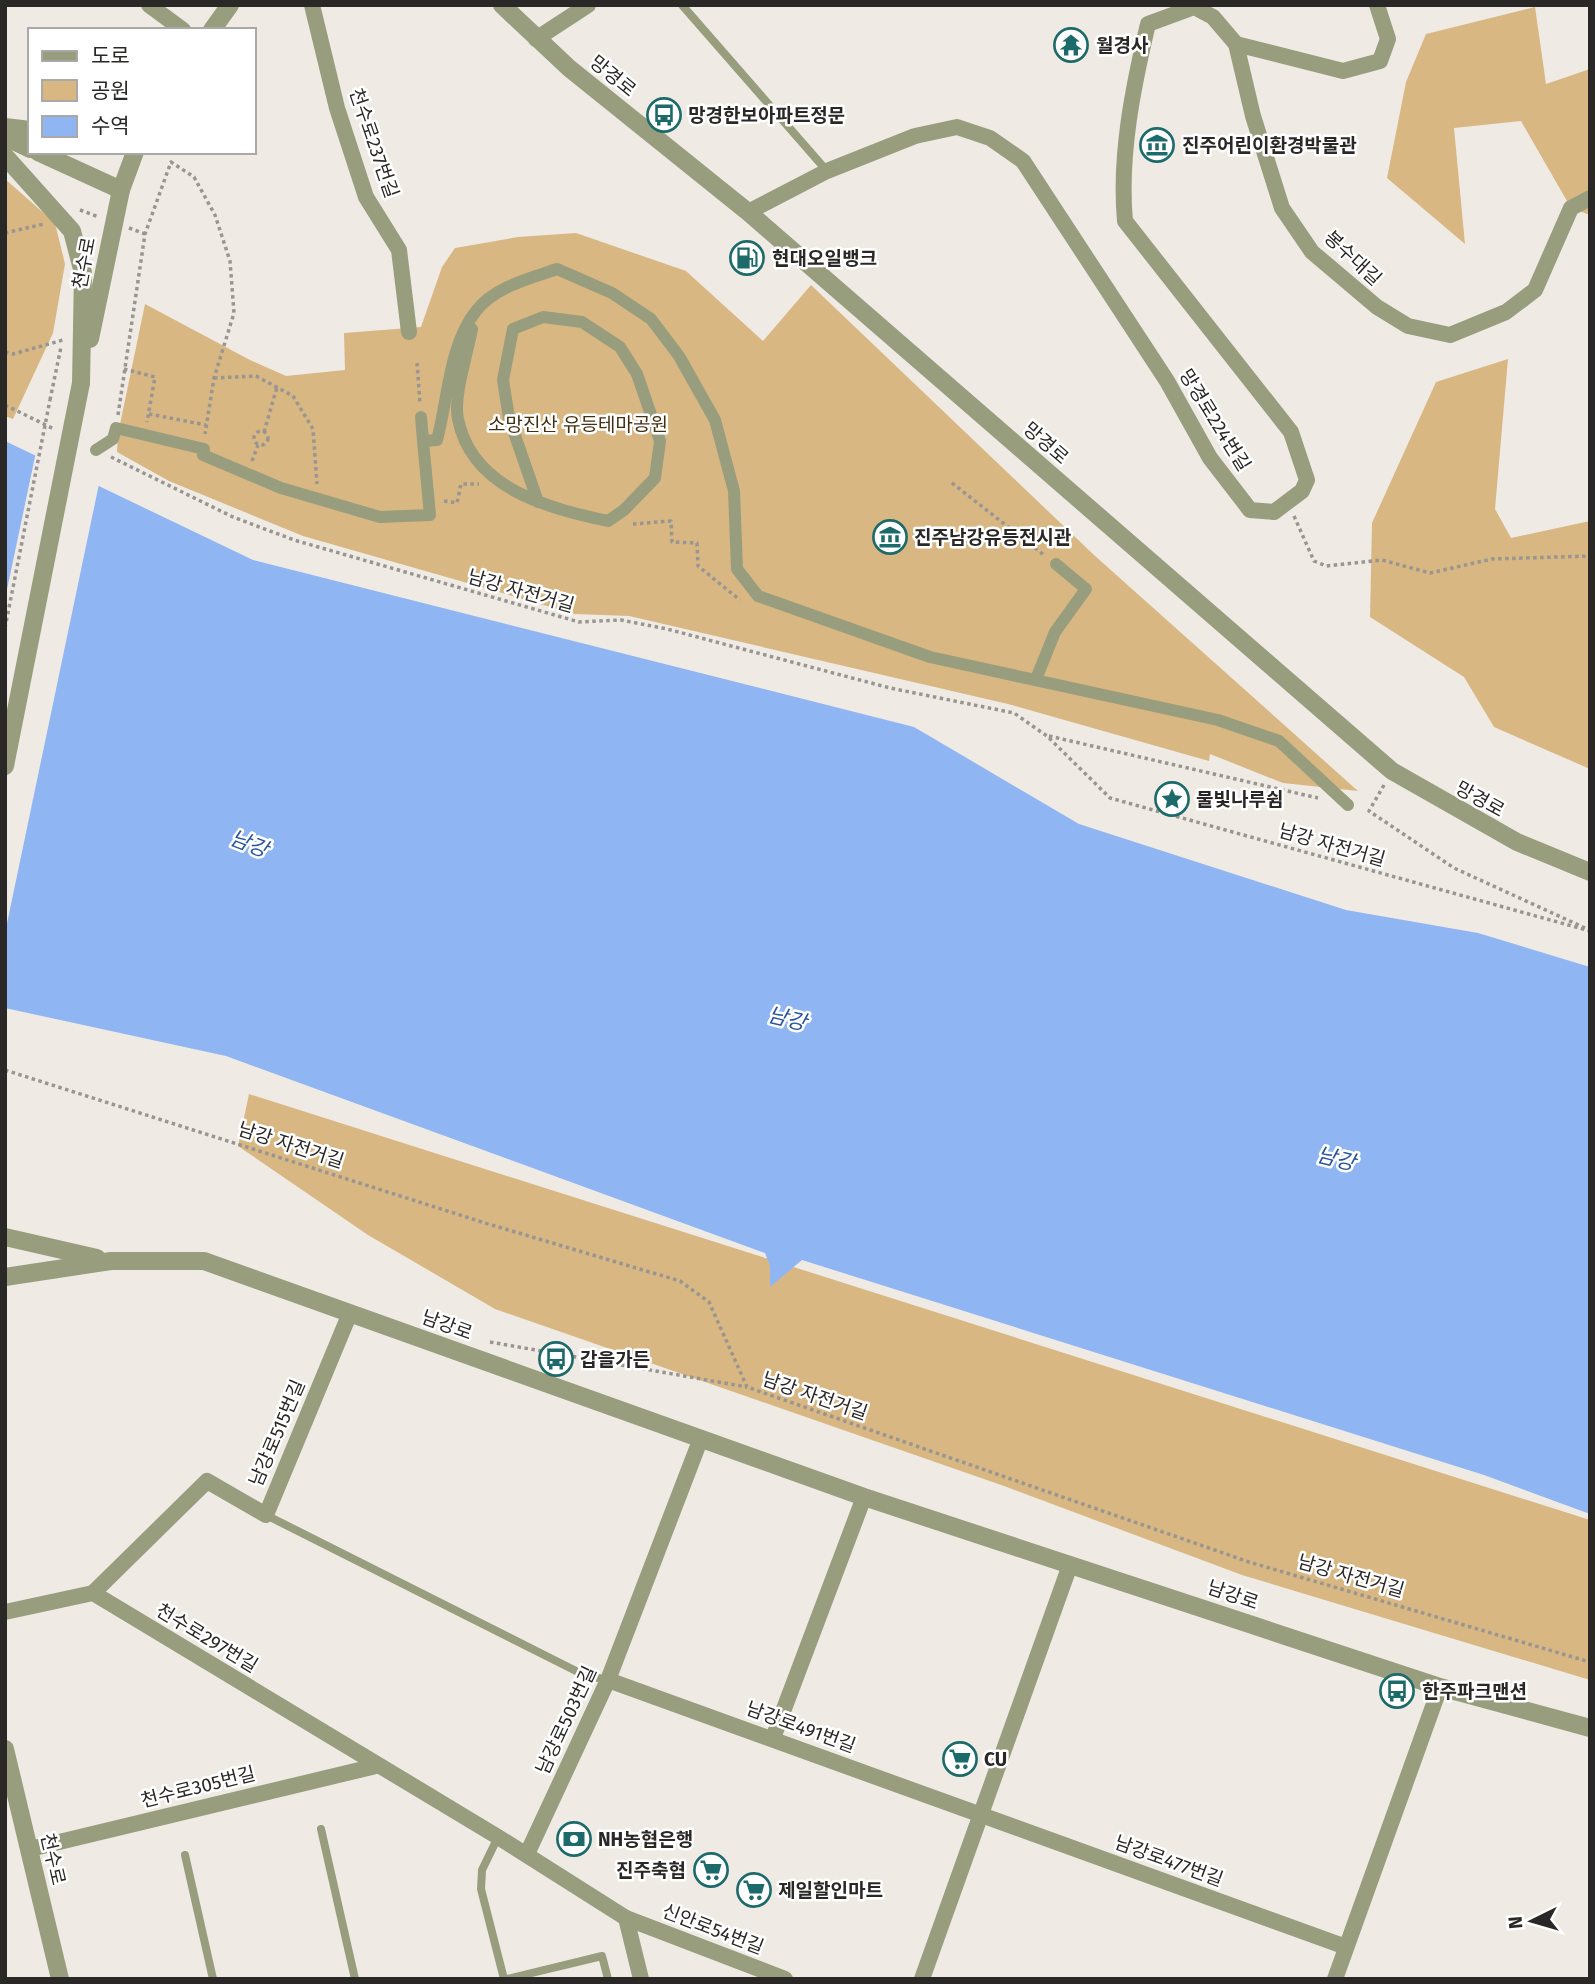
<svg xmlns="http://www.w3.org/2000/svg" width="1595" height="1984" font-family="'Fira Sans','Noto Sans KR',sans-serif">
  <style>
    .green { fill: #d8b783 }
    .water { fill: #8fb5f2 }
    .pier { fill: #efebe4 }
    .lines { fill: none; stroke-linecap: round; stroke-linejoin: round }
    .path { stroke: #999591; stroke-width: 3.5; stroke-dasharray: 3.5 3.5; stroke-linecap: butt }
    .service { stroke: #989d7e; stroke-width: 8 }
    .pedestrian { stroke: #989d7e; stroke-width: 12 }
    .minor { stroke: #989d7e; stroke-width: 16 }
    .tertiary { stroke: #989d7e; stroke-width: 18 }
    .path-bridge { stroke: #999591; stroke-width: 3.5; stroke-dasharray: 3.5 3.5; stroke-linecap: butt }
    .tertiary-bridge { stroke: #989d7e; stroke-width: 18 }
    .labels { text-anchor: middle; dominant-baseline: central; stroke-width: 5; stroke-linejoin: round; paint-order: stroke }
    .poi-label { font-size: 19px; font-weight: bold; fill: #2a2826; stroke: #fff; text-anchor: start }
    .street-label { font-size: 19px; fill: #2a2826; stroke: #fff }
    .park-label { font-size: 19px; fill: #423012; stroke: #fff }
    .water-label { font-size: 21px; font-style: italic; fill: #29559d; stroke: #fff }
  </style>
  <rect width="100%" height="100%" fill="#efebe4"/>
  <g class="green">
    <path d="M 1535,7 L 1546,84 L 1590,69 L 1590,215 L 1571,208 L 1521,121 L 1454,128 L 1465,244 L 1387,178 L 1406,82 L 1426,34 Z"/>
    <path d="M 5,179 L 55,223 L 65,264 L 53,333 L 13,419 L 5,416 Z"/>
    <path d="M 576,233 L 686,271 L 763,341 L 811,285 L 1094,555 L 1358,791 L 1283,783 L 1210,754 L 1209,761 L 1008,704 L 629,616 L 575,614 L 303,536 L 169,481 L 117,452 L 118,434 L 145,304 L 250,360 L 286,376 L 345,370 L 344,333 L 421,327 L 442,267 L 455,248 L 518,237 Z"/>
    <path d="M 1508,359 L 1495,509 L 1511,538 L 1590,521 L 1590,769 L 1494,727 L 1464,677 L 1370,617 L 1372,523 L 1436,382 Z"/>
    <path d="M 249,1094 L 1590,1520 L 1590,1680 L 1242,1575 L 1004,1486 L 495,1309 L 368,1235 L 238,1146 Z"/>
  </g>
  <path class="water" d="M 5,441 L 253,560 L 914,727 L 1079,824 L 1346,910 L 1478,933 L 1590,967 L 1590,1514 L 1484,1475 L 802,1260 L 770,1287 L 770,1266 L 765,1253 L 226,1056 L 5,1008 Z"/>
  <path class="pier" d="M 36,452 L 99,484 L 5,933 L 5,599 Z"/>
  <g class="lines">
    <g class="path">
      <path d="M 80,210 L 99,217"/>
      <path d="M 129,228 L 145,234"/>
      <path d="M 5,233 L 44,224"/>
      <path d="M 5,352 L 13,354 L 63,340"/>
      <path d="M 417,363 L 420,403"/>
      <path d="M 124,369 L 155,377 L 147,422"/>
      <path d="M 214,378 L 256,376 L 293,396 L 313,429 L 317,484"/>
      <path d="M 50,400 L 61,347"/>
      <path d="M 5,405 L 54,429"/>
      <path d="M 149,414 L 206,425"/>
      <path d="M 118,415 L 145,234 L 171,162 L 194,177 L 215,215 L 230,261 L 234,313 L 214,378 L 205,434"/>
      <circle cx="261" cy="438" r="7"/>
      <path d="M 264,432 L 277,387"/>
      <path d="M 111,457 L 233,517 L 294,540 L 579,622 L 621,620 L 667,629 L 890,688 L 1014,713 L 1047,736 L 1110,798 L 1590,931"/>
      <path d="M 252,461 L 258,445"/>
      <path d="M 952,483 L 1044,555"/>
      <path d="M 444,501 L 457,503 L 461,484 L 479,484"/>
      <path d="M 1294,516 L 1314,561 L 1326,566 L 1382,560 L 1430,573 L 1492,559 L 1590,556"/>
      <path d="M 633,524 L 671,521 L 672,542 L 697,543 L 698,566 L 740,600"/>
      <path d="M 1049,736 L 1318,798"/>
      <path d="M 1384,785 L 1369,811 L 1454,868 L 1585,928"/>
      <path d="M 5,1070 L 485,1223 L 680,1281 L 709,1302 L 747,1387 L 1249,1562 L 1590,1662"/>
      <path d="M 490,1342 L 747,1387"/>
    </g>
    <g class="service">
      <path d="M 682,5 L 827,171"/>
      <path d="M 266,1515 L 584,1675 L 608,1680"/>
      <path d="M 321,1829 L 355,1979"/>
      <path d="M 498,1837 L 482,1870 L 481,1889 L 504,1979"/>
      <path d="M 185,1855 L 213,1979"/>
      <path d="M 507,1979 L 602,1956 L 608,1979"/>
    </g>
    <g class="pedestrian">
      <path d="M 472,329 C 468,352 453,397 458,419 C 472,489 548,508 608,521 L 624,510 L 655,478 L 660,441 L 637,374 L 620,347 L 582,322 L 543,317 L 513,329 L 503,380 L 509,418 L 538,502"/>
      <path d="M 421,417 L 423,441"/>
      <path d="M 96,450 L 113,439 L 116,428 L 204,449"/>
      <path d="M 203,455 L 281,488 L 380,517 L 430,515 L 423,441 L 437,440 C 448,399 449,345 476,311 C 494,287 531,278 557,269 L 612,293 L 651,319 L 679,356 L 715,420 L 734,491 L 737,569 L 758,596 L 930,657 L 1218,720 L 1279,741 L 1348,805"/>
      <path d="M 1036,679 L 1055,632 L 1086,589 L 1056,564"/>
    </g>
    <g class="minor">
      <path d="M 149,5 L 183,30"/>
      <path d="M 312,5 L 337,108 L 366,197 L 399,250 L 409,332"/>
      <path d="M 536,39 L 588,5"/>
      <path d="M 1236,44 L 1343,71 L 1380,61 L 1388,39 L 1377,5"/>
      <path d="M 748,212 L 827,171 L 915,136 L 957,127 L 990,138 L 1023,161 L 1167,381 L 1210,458 L 1250,510 L 1274,512 L 1302,491 L 1307,480 L 1291,432 L 1125,221 C 1119,156 1133,87 1148,24 L 1194,7 L 1213,17 L 1236,44 L 1253,116 L 1282,208 L 1312,252 L 1377,307 L 1408,326 L 1450,335 L 1506,312 L 1535,290 L 1571,208 L 1590,198"/>
      <path d="M 93,1593 L 207,1481 L 266,1515 L 350,1313"/>
      <path d="M 5,1612 L 93,1593 L 498,1837 L 626,1918 L 641,1979"/>
      <path d="M 608,1680 L 1346,1947"/>
      <path d="M 773,1738 L 864,1497"/>
      <path d="M 30,1849 L 376,1766"/>
      <path d="M 527,1854 L 608,1680 L 701,1438"/>
      <path d="M 626,1918 L 785,1979"/>
      <path d="M 922,1979 L 1070,1565"/>
      <path d="M 1335,1979 L 1440,1687"/>
    </g>
    <g class="tertiary">
      <path d="M 502,5 L 569,68 L 748,212 L 1392,771 L 1517,842 L 1590,872"/>
      <path d="M 212,30 L 230,5"/>
      <path d="M 5,127 L 30,130"/>
      <path d="M 5,137 L 30,149"/>
      <path d="M 38,152 L 121,190"/>
      <path d="M 5,156 L 72,231 L 83,273 L 81,383"/>
      <path d="M 90,339 L 121,190 L 135,152"/>
      <path d="M 5,1237 L 97,1258"/>
      <path d="M 5,1277 L 111,1261 L 204,1261 L 864,1497 L 1440,1687 L 1590,1728"/>
      <path d="M 5,1749 L 60,1979"/>
    </g>
    <path class="path-bridge" d="M 5,628 L 50,400"/>
    <path class="tertiary-bridge" d="M 5,766 L 81,383"/>
  </g>
  <defs>
    <g id="temple-ring" transform="scale(1.75)"><circle r="9.5" fill="#fff" stroke="#1d6a6a" stroke-width="1.5"/><path d="M0-6L5-2H3V0L6.5 2.5H4V6H1.5V3h-3V6H-4V2.5H-6.5L-3 0V-2H-5Z" fill="#1d6a6a"/></g>
    <g id="bus-ring" transform="scale(1.75)"><circle r="9.5" fill="#fff" stroke="#1d6a6a" stroke-width="1.5"/><path d="M-5-6H5V4H4V6H2V4H-2V6H-4V4H-5ZM-3.5-4V0h7V-4ZM-3.5 1.2v1.5H-2V1.2ZM2 1.2v1.5H3.5V1.2Z" fill="#1d6a6a"/></g>
    <g id="museum-ring" transform="scale(1.75)"><circle r="9.5" fill="#fff" stroke="#1d6a6a" stroke-width="1.5"/><path d="M0-6L6-3V-2H-6V-3ZM-5-1h2V3h-2ZM-1-1h2V3h-2ZM3-1h2V3H3ZM-6 4H6V6H-6Z" fill="#1d6a6a"/></g>
    <g id="fuel-ring" transform="scale(1.75)"><circle r="9.5" fill="#fff" stroke="#1d6a6a" stroke-width="1.5"/><path d="M-5.5-6h7V0h2V4h1.3V-2.5L3-4.5l.8-.8L6-3V5H2.5V1h-1V6h-7ZM-4.2-4.7v3.2H.2V-4.7Z" fill="#1d6a6a"/></g>
    <g id="sight-ring" transform="scale(1.75)"><circle r="9.5" fill="#fff" stroke="#1d6a6a" stroke-width="1.5"/><path d="M0-6L1.8-2.2L6-1.7L2.9 1.2L3.7 5.4L0 3.3L-3.7 5.4L-2.9 1.2L-6-1.7L-1.8-2.2Z" fill="#1d6a6a"/></g>
    <g id="supermarket-ring" transform="scale(1.75)"><circle r="9.5" fill="#fff" stroke="#1d6a6a" stroke-width="1.5"/><path d="M-6-5.5h2.5l.6 2H6L4.5 2H-2.5L-4.4-4H-6ZM-1.5 3.2a1.3 1.3 0 1 0 .1 0ZM3 3.2a1.3 1.3 0 1 0 .1 0Z" fill="#1d6a6a"/></g>
    <g id="bank-ring" transform="scale(1.75)"><circle r="9.5" fill="#fff" stroke="#1d6a6a" stroke-width="1.5"/><path d="M-6-4H6V4H-6ZM0-2.3a2.3 2.3 0 1 0 0 4.6a2.3 2.3 0 1 0 0-4.6Z" fill="#1d6a6a"/></g>
  </defs>
  <g fill-rule="evenodd">
    <use href="#temple-ring" x="1071" y="45"/>
    <use href="#bus-ring" x="664" y="115"/>
    <use href="#museum-ring" x="1157" y="145"/>
    <use href="#fuel-ring" x="747" y="258"/>
    <use href="#museum-ring" x="890" y="537"/>
    <use href="#sight-ring" x="1172" y="799"/>
    <use href="#bus-ring" x="556" y="1359"/>
    <use href="#bus-ring" x="1397" y="1691"/>
    <use href="#supermarket-ring" x="960" y="1759"/>
    <use href="#bank-ring" x="574" y="1839"/>
    <use href="#supermarket-ring" x="711" y="1870"/>
    <use href="#supermarket-ring" x="754" y="1890"/>
  </g>
  <g class="labels">
    <g class="poi-label">
      <text x="1096" y="45">월경사</text>
      <text x="688" y="115">망경한보아파트정문</text>
      <text x="1182" y="145">진주어린이환경박물관</text>
      <text x="772" y="258">현대오일뱅크</text>
      <text x="914" y="537">진주남강유등전시관</text>
      <text x="1196" y="799">물빛나루쉼</text>
      <text x="580" y="1359">갑을가든</text>
      <text x="1422" y="1691">한주파크맨션</text>
      <text x="984" y="1759">CU</text>
      <text x="598" y="1839">NH농협은행</text>
      <text x="686" y="1870" text-anchor="end">진주축협</text>
      <text x="778" y="1890">제일할인마트</text>
    </g>
    <g class="street-label">
      <text transform="translate(613 76) rotate(39)">망경로</text>
      <text transform="translate(374 143) rotate(71)">천수로237번길</text>
      <text transform="translate(1353 258) rotate(43)">봉수대길</text>
      <text transform="translate(84 263) rotate(-79)">천수로</text>
      <text transform="translate(1215 420) rotate(58)">망경로224번길</text>
      <text transform="translate(1046 443) rotate(41)">망경로</text>
      <text transform="translate(521 591) rotate(16)">남강 자전거길</text>
      <text transform="translate(1480 799) rotate(29)">망경로</text>
      <text transform="translate(1332 845) rotate(16)">남강 자전거길</text>
      <text transform="translate(291 1145) rotate(18)">남강 자전거길</text>
      <text transform="translate(447 1325) rotate(20)">남강로</text>
      <text transform="translate(815 1396) rotate(19)">남강 자전거길</text>
      <text transform="translate(277 1433) rotate(-67)">남강로515번길</text>
      <text transform="translate(1351 1576) rotate(16)">남강 자전거길</text>
      <text transform="translate(1233 1595) rotate(19)">남강로</text>
      <text transform="translate(207 1638) rotate(31)">천수로297번길</text>
      <text transform="translate(566 1720) rotate(-65)">남강로503번길</text>
      <text transform="translate(801 1727) rotate(20)">남강로491번길</text>
      <text transform="translate(198 1787) rotate(-14)">천수로305번길</text>
      <text transform="translate(53 1859) rotate(77)">천수로</text>
      <text transform="translate(1169 1861) rotate(20)">남강로477번길</text>
      <text transform="translate(713 1929) rotate(21)">신안로54번길</text>
    </g>
    <g class="park-label">
      <text x="578" y="424">소망진산 유등테마공원</text>
    </g>
    <g class="water-label">
      <text transform="translate(249 844) rotate(21)">남강</text>
      <text transform="translate(787 1019) rotate(14)">남강</text>
      <text transform="translate(1336 1159) rotate(14)">남강</text>
    </g>
  </g>
  <rect width="1595" height="1984" fill="none" stroke="#2a2826" stroke-width="14"/>
  <rect x="28" y="28" width="228" height="126" fill="#ffffff" stroke="#aaa9a8" stroke-width="2"/>
  <rect x="42" y="51" width="35" height="10" fill="#989d7e" stroke="#aaa9a8" stroke-width="2"/>
  <text x="91" y="63" font-size="21" fill="#2a2826">도로</text>
  <rect x="42" y="80" width="35" height="21" fill="#d8b783" stroke="#aaa9a8" stroke-width="2"/>
  <text x="91" y="98" font-size="21" fill="#2a2826">공원</text>
  <rect x="42" y="116" width="35" height="21" fill="#8fb5f2" stroke="#aaa9a8" stroke-width="2"/>
  <text x="91" y="133" font-size="21" fill="#2a2826">수역</text>
  <g transform="translate(1532 1921) rotate(265)" stroke="#ffffff" stroke-width="5" paint-order="stroke">
  <path d="M0-5L12 26L0 18L-12 26Z" fill="#2a2826"/>
  <text y="-10" font-size="19" font-weight="bold" text-anchor="middle" fill="#2a2826">N</text>
  </g>
</svg>
